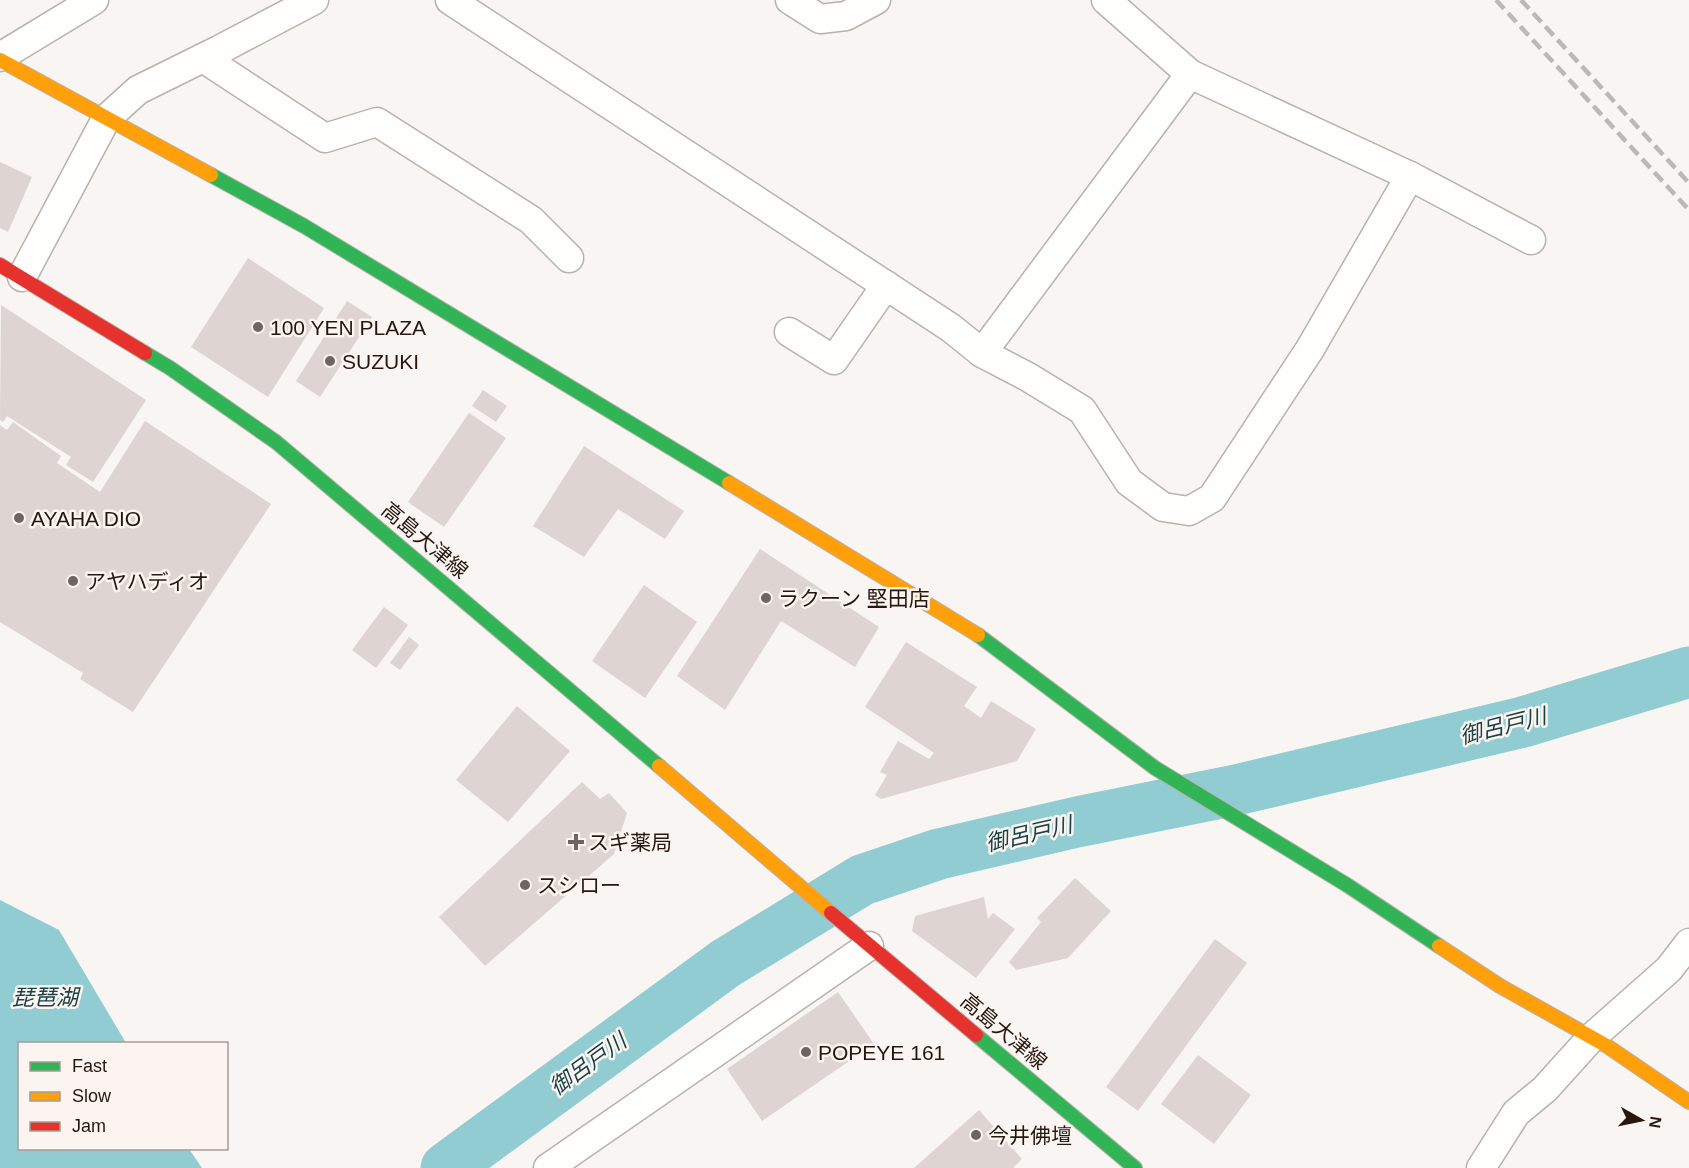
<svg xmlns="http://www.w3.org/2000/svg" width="1689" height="1168" font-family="Arial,'Noto Sans JP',sans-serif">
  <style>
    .water { fill: #91ccd3 }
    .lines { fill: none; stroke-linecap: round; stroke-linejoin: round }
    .river { stroke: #91ccd3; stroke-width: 51 }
    .building { fill: #ded4d2 }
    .street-casing { stroke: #b9b1ad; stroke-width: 31 }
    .fast-casing { stroke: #b9b1ad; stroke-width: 16 }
    .slow-casing { stroke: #b9b1ad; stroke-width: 16 }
    .jam-casing { stroke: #b9b1ad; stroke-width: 16 }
    .street { stroke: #fefefd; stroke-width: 28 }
    .fast { stroke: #30b455; stroke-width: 14 }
    .slow { stroke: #ff9f0a; stroke-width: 14 }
    .jam { stroke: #e5322d; stroke-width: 14 }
    .rail { stroke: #bbb9b8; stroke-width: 4.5; stroke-dasharray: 12 6; stroke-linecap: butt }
    .poi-dot { fill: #6f6560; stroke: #fbf4f0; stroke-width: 2 }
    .labels { text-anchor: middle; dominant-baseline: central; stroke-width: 5; stroke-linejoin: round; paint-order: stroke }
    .poi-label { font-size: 21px; fill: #251811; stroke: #fbf4f0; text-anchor: start }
    .street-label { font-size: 21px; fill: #251811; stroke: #fbf4f0 }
    .water-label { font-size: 22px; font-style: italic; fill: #1a4247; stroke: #fbf4f0 }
  </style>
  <rect width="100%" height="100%" fill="#f8f5f3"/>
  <path class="water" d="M 0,900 L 59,930 L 126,1043 L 20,1044 L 20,1148 L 189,1149 L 202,1168 L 0,1168 Z"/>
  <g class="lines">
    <path class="river" d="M 446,1168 L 726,963 L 862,880 L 939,854 L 1077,822 L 1236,790 L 1523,722 L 1689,672"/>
  </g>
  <g class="building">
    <path d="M 0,162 L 32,177 L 8,232 L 0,228 Z"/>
    <path d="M 248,258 L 324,308 L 268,397 L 191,347 Z"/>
    <path d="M 347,301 L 372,317 L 320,397 L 296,381 Z"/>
    <path d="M 1,305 L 146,400 L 93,482 L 66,465 L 71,457 L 7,416 L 3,422 L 0,420 Z"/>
    <path d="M 483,390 L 507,406 L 496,422 L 472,406 Z"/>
    <path d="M 469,413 L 506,438 L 444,527 L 408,502 Z"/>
    <path d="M 145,421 L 271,504 L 133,712 L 80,679 L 83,673 L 0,622 L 0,425 L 7,430 L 13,422 L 61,456 L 57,463 L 100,492 Z"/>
    <path d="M 584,446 L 684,511 L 665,539 L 618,509 L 584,557 L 533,526 Z"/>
    <path d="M 760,549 L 879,627 L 855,667 L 781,621 L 725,710 L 677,676 Z"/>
    <path d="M 644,585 L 697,622 L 645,698 L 592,661 Z"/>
    <path d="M 384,607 L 408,625 L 376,668 L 352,650 Z"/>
    <path d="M 409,637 L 419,645 L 400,670 L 390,663 Z"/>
    <path d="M 906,642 L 977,687 L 964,706 L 981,718 L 991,701 L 1036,729 L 1017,761 L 881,799 L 875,795 L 887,775 L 880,772 L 898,741 L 929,759 L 934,753 L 865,707 Z"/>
    <path d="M 517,706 L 570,751 L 508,822 L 456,780 Z"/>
    <path d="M 582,782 L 600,799 L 609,793 L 627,813 L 614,854 L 485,966 L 439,917 Z"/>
    <path d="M 1075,878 L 1111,911 L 1068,958 L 1016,970 L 1009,962 L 1041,922 L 1037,918 Z"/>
    <path d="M 984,897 L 988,919 L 993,913 L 1015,929 L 976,978 L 912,931 L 915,916 Z"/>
    <path d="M 1215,939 L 1247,963 L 1138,1111 L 1106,1087 Z"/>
    <path d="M 838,992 L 874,1044 L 762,1121 L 727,1069 Z"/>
    <path d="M 1198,1055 L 1251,1095 L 1214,1144 L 1161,1104 Z"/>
    <path d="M 979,1110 L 1022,1159 L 1013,1168 L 914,1168 Z"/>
  </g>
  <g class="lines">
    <g class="street-casing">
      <g id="street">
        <path d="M 450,0 L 951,328 L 982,353 L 1028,377 L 1082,410 L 1129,482 L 1163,507 L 1189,511 L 1212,498 L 1310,349 L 1410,176 L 1190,74 L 1106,0"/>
        <path d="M 790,0 L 820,19 L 846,16 L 876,0"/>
        <path d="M 0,57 L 94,0"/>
        <path d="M 203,58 L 325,138 L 377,122 L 531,220 L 569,258"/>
        <path d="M 1410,176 L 1531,240"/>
        <path d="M 22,277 L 106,119 L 138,90 L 219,50 L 314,0"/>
        <path d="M 789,332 L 834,360 L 886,285"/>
        <path d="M 982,353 L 1190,74"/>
        <path d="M 548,1168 L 869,946"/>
        <path d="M 1481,1168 L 1516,1113 L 1545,1089 L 1591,1038 L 1669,969 L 1689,943"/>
      </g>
    </g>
    <g class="fast-casing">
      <g id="fast">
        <path d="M 211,175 L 304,226 L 729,483"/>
        <path d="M 145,353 L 170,368 L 276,442 L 659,766"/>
        <path d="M 978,635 L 1155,768 L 1347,885 L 1439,946"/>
        <path d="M 976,1035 L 1135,1168"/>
      </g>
    </g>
    <g class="slow-casing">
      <g id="slow">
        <path d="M 0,60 L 211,175"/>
        <path d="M 729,483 L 978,635"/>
        <path d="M 659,766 L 831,913"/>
        <path d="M 1439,946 L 1500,986 L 1607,1046 L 1689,1102"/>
      </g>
    </g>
    <g class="jam-casing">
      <g id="jam">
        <path d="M 0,265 L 145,353"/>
        <path d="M 831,913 L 976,1035"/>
      </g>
    </g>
    <use href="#street" class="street"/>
    <use href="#fast" class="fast"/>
    <use href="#slow" class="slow"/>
    <use href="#jam" class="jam"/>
    <g class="rail">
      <path d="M 1496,0 L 1689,210"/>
      <path d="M 1521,0 L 1689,183"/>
    </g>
  </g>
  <g class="poi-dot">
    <circle cx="258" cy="327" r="6"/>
    <circle cx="330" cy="361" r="6"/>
    <circle cx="19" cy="518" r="6"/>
    <circle cx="73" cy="581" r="6"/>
    <circle cx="766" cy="598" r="6"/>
    <path d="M573 833h6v6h6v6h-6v6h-6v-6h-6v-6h6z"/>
    <circle cx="525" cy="885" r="6"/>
    <circle cx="806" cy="1052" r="6"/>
    <circle cx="976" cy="1135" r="6"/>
  </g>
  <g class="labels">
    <g class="poi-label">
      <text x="270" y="327">100 YEN PLAZA</text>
      <text x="342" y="361">SUZUKI</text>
      <text x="31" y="518">AYAHA DIO</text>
      <text x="85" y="581">アヤハディオ</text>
      <text x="778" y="598">ラクーン 堅田店</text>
      <text x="588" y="842">スギ薬局</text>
      <text x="537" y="885">スシロー</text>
      <text x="818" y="1052">POPEYE 161</text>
      <text x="988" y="1135">今井佛壇</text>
    </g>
    <g class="street-label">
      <text transform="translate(425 540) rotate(40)">高島大津線</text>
      <text transform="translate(1004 1031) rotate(40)">高島大津線</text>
    </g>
    <g class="water-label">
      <text transform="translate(1503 726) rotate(-14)">御呂戸川</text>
      <text transform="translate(1029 834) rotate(-13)">御呂戸川</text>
      <text x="45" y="997">琵琶湖</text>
      <text transform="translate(588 1064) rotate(-36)">御呂戸川</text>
    </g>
  </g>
  <rect x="18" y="1042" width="210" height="108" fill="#fbf4f0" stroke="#a59c97" stroke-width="1.5"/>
  <rect x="30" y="1062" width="30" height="9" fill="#30b455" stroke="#a59c97" stroke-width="1.5"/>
  <text x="72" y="1072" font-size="18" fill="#251811">Fast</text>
  <rect x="30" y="1092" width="30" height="9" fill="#ff9f0a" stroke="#a59c97" stroke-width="1.5"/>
  <text x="72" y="1102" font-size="18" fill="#251811">Slow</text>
  <rect x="30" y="1122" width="30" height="9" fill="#e5322d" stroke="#a59c97" stroke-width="1.5"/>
  <text x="72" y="1132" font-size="18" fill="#251811">Jam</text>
  <g transform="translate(1641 1120) rotate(99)" stroke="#fbf4f0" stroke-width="4.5" paint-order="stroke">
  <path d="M0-4.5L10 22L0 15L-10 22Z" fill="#251811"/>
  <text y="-9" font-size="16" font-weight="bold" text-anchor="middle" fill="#251811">N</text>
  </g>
</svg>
